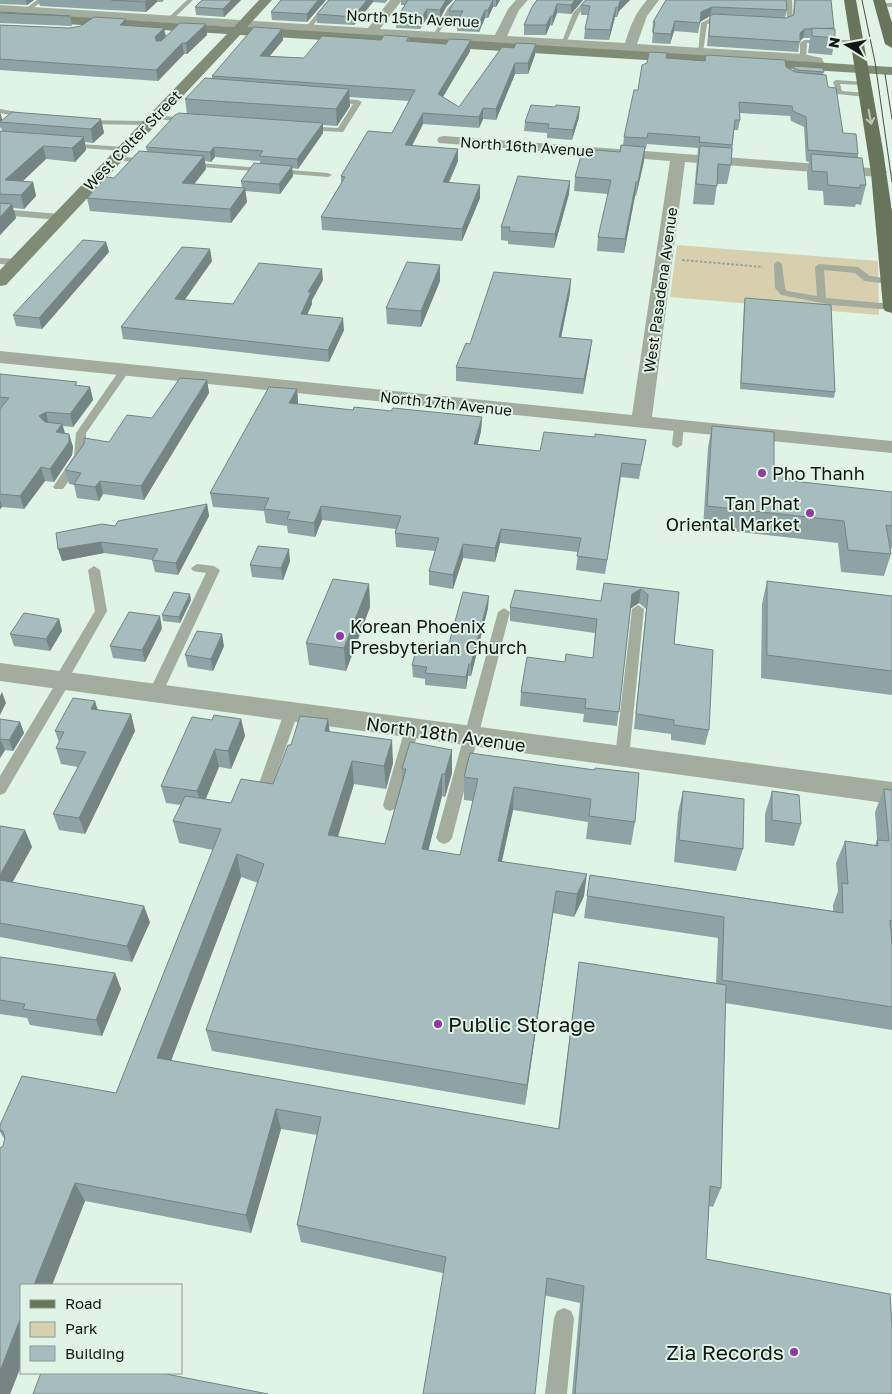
<svg xmlns="http://www.w3.org/2000/svg" width="892" height="1394" font-family="'Golos Text',sans-serif">
  <style>
    .green { fill: #d7d0ae }
    .lines { fill: none; stroke-linecap: round; stroke-linejoin: round }
    .path { stroke: #94a39a; stroke-width: 2; stroke-dasharray: 2.5 2; stroke-linecap: butt }
    .lane { fill: #a4ac9d; fill-rule: evenodd }
    .street { fill: #a4ac9d; fill-rule: evenodd }
    .secondary { fill: #818c77; fill-rule: evenodd }
    .primary { fill: #68755b; fill-rule: evenodd }
    .tram { stroke: #45504a; stroke-width: 1 }
    .wall { fill: #8ea3a3; fill-rule: evenodd }
    .shaded-wall { fill: #748584 }
    .building { fill: #a5bebd; stroke: #748584 }
    .oneway { stroke: #b5c7b6 }
    .poi-dot { fill: #9339a4; stroke: #dff3e7; stroke-width: 2 }
    .labels { text-anchor: middle; dominant-baseline: central; stroke-width: 4; stroke-linejoin: round; paint-order: stroke }
    .far-street-label { font-size: 15px; fill: #101713; stroke: #dff3e7 }
    .poi-label { font-size: 18px; fill: #101713; stroke: #dff3e7; text-anchor: start }
    .street-label { font-size: 18px; fill: #101713; stroke: #dff3e7 }
    .near-poi-label { font-size: 21px; fill: #101713; stroke: #dff3e7; text-anchor: start }
  </style>
  <rect width="100%" height="100%" fill="#dff3e7"/>
  <path class="green" d="M 677,245 L 878,261 L 879,315 L 670,297 Z"/>
  <g class="lines">
    <path class="path" d="M 682,260 L 763,267"/>
    <g class="lane">
      <path d="M 37,0 L 44,0 L 29,11 L 25,11 L 25,9 Z"/>
      <path d="M 187,0 L 193,0 L 172,20 L 168,20 L 168,18 Z"/>
      <path d="M 328,0 L 334,0 L 310,29 L 306,29 L 306,27 Z"/>
      <path d="M 456,0 L 463,0 L 453,9 L 437,36 L 433,36 L 448,8 Z"/>
      <path d="M 585,0 L 591,0 L 579,14 L 566,43 L 561,44 L 573,13 Z"/>
      <path d="M 786,0 L 792,0 L 793,22 L 776,25 L 776,23 L 787,21 Z"/>
      <path d="M 880,3 L 892,3 L 892,7 L 878,6 Z"/>
      <path d="M 711,18 L 730,21 L 707,24 L 703,52 L 698,53 L 701,23 Z"/>
      <path d="M 804,40 L 856,40 L 859,42 L 856,44 L 807,43 L 806,58 L 803,60 L 800,58 L 800,43 Z"/>
      <path d="M 836,80 L 865,82 L 865,84 L 863,85 L 840,84 L 842,91 L 866,93 L 870,95 L 866,97 L 837,94 L 833,82 Z"/>
      <path d="M 328,98 L 358,100 L 362,102 L 343,132 L 302,130 L 301,128 L 305,126 L 338,128 L 353,104 L 331,102 L 327,100 Z"/>
      <path d="M 0,109 L 28,114 L 32,116 L 28,118 L 0,113 Z"/>
      <path d="M 151,115 L 189,118 L 193,120 L 189,122 L 154,119 L 150,117 Z"/>
      <path d="M 81,120 L 148,121 L 152,123 L 148,125 L 84,124 L 80,122 Z"/>
      <path d="M 65,143 L 124,147 L 128,149 L 124,151 L 68,147 L 64,145 Z"/>
      <path d="M 112,156 L 149,159 L 153,161 L 149,163 L 115,160 L 111,158 Z"/>
      <path d="M 185,162 L 328,173 L 332,175 L 328,177 L 188,166 L 185,166 Z"/>
      <path d="M 0,209 L 60,214 L 64,217 L 60,220 L 0,215 Z"/>
      <path d="M 0,258 L 18,259 L 22,262 L 18,265 L 0,264 Z"/>
      <path d="M 778,261 L 782,264 L 785,288 L 787,291 L 817,296 L 815,267 L 819,264 L 858,267 L 870,276 L 892,279 L 892,283 L 890,284 L 864,281 L 855,273 L 824,270 L 826,298 L 892,304 L 892,310 L 832,305 L 781,295 L 775,288 L 774,264 Z"/>
      <path d="M 125,367 L 130,370 L 86,433 L 86,456 L 63,489 L 55,489 L 53,487 L 74,456 L 76,433 L 121,368 Z"/>
      <path d="M 679,423 L 684,426 L 682,445 L 677,448 L 672,445 L 674,426 Z"/>
      <path d="M 197,564 L 214,566 L 220,570 L 162,694 L 160,697 L 150,697 L 148,694 L 206,573 L 193,571 L 191,568 Z"/>
      <path d="M 94,566 L 100,570 L 107,611 L 69,678 L 71,681 L 69,684 L 5,793 L 0,795 L 0,776 L 56,683 L 54,680 L 95,611 L 88,570 Z"/>
      <path d="M 638,605 L 644,609 L 629,757 L 627,761 L 622,762 L 617,761 L 615,757 L 632,609 Z"/>
      <path d="M 504,608 L 510,612 L 452,838 L 449,842 L 444,844 L 439,842 L 436,838 L 498,612 Z"/>
      <path d="M 291,708 L 296,709 L 298,713 L 270,792 L 268,796 L 263,798 L 258,796 L 256,792 L 284,713 L 286,709 Z"/>
      <path d="M 412,724 L 417,725 L 419,729 L 397,805 L 395,809 L 390,811 L 385,809 L 383,805 L 405,729 L 407,725 Z"/>
      <path d="M 564,1308 L 571,1311 L 574,1318 L 567,1394 L 545,1394 L 554,1318 L 557,1311 Z"/>
    </g>
    <g class="street">
      <path d="M 390,0 L 402,0 L 380,29 L 495,35 L 508,9 L 516,0 L 528,0 L 519,10 L 507,36 L 625,43 C 630,27 635,13 647,0 L 659,0 L 647,16 L 637,44 L 803,54 L 822,58 L 825,66 L 819,70 L 814,69 L 812,64 L 803,62 L 0,13 L 0,5 L 368,28 Z"/>
      <path d="M 444,136 L 884,169 L 887,172 L 884,175 L 879,177 L 685,162 L 652,417 L 892,441 L 892,453 L 0,363 L 0,351 L 632,415 L 670,161 L 439,143 L 437,140 L 439,137 Z"/>
      <path d="M 0,663 L 892,782 L 892,804 L 0,681 Z"/>
    </g>
    <path class="secondary" d="M 259,0 L 272,0 L 247,27 L 892,67 L 892,75 L 240,35 L 6,285 L 0,286 L 0,270 L 227,34 L 0,20 L 0,12 L 234,27 Z"/>
    <g class="primary">
      <path d="M 844,0 L 856,0 L 883,150 L 892,212 L 892,313 L 885,311 L 883,307 L 871,173 Z"/>
      <path d="M 873,0 L 885,0 L 892,23 L 892,48 L 885,44 Z"/>
    </g>
    <g class="tram">
      <path d="M 862,0 L 875,62 L 892,182"/>
      <path d="M 885,74 L 892,119"/>
    </g>
  </g>
  <g class="wall">
    <path d="M 0,0 L 34,0 L 27,5 L 0,4 Z"/>
    <path d="M 38,0 L 164,0 L 162,2 L 157,2 L 146,12 L 40,6 Z"/>
    <path d="M 241,0 L 224,17 L 196,15 L 195,7 Z"/>
    <path d="M 281,0 L 326,0 L 307,22 L 272,20 L 271,12 Z"/>
    <path d="M 329,0 L 388,0 L 385,3 L 373,2 L 354,25 L 317,23 L 317,14 Z"/>
    <path d="M 401,0 L 453,0 L 446,7 L 440,19 L 427,18 L 420,29 L 396,28 L 396,19 L 405,5 L 401,5 Z"/>
    <path d="M 456,0 L 500,0 L 496,7 L 493,7 L 488,18 L 485,18 L 479,32 L 457,31 L 457,22 L 459,20 L 449,19 L 449,11 Z"/>
    <path d="M 537,0 L 583,0 L 571,14 L 557,13 L 552,26 L 550,25 L 546,35 L 524,35 L 524,25 Z"/>
    <path d="M 586,0 L 630,0 L 619,11 L 617,17 L 615,17 L 609,40 L 584,39 L 585,29 L 588,15 L 581,15 L 581,5 Z"/>
    <path d="M 666,0 L 787,10 L 785,18 L 793,16 L 794,0 L 831,0 L 835,38 L 832,55 L 808,53 L 810,38 L 803,38 L 800,41 L 798,52 L 707,46 L 710,16 L 700,22 L 698,33 L 674,31 L 670,44 L 652,43 L 653,32 L 652,32 L 653,22 Z"/>
    <path d="M 0,12 L 70,16 L 72,26 L 0,23 Z"/>
    <path d="M 206,24 L 207,35 L 187,54 L 184,54 L 158,81 L 0,70 L 0,25 L 69,28 L 128,26 L 164,28 L 166,37 Z"/>
    <path d="M 282,29 L 283,40 L 269,56 L 304,58 L 381,40 L 409,37 L 409,41 L 446,44 L 471,40 L 470,51 L 443,97 L 459,107 L 514,48 L 536,44 L 535,55 L 528,74 L 515,74 L 496,120 L 483,119 L 479,128 L 423,124 L 412,146 L 458,149 L 458,161 L 449,183 L 480,185 L 480,198 L 462,241 L 322,230 L 321,217 L 341,183 L 341,176 L 392,133 L 409,101 L 349,97 L 350,106 L 337,126 L 323,125 L 323,133 L 298,169 L 292,168 L 293,176 L 280,194 L 245,191 L 247,202 L 231,223 L 90,211 L 87,198 L 114,178 L 147,151 L 146,147 L 187,114 L 185,99 L 212,78 L 212,76 ZM 215,157 L 260,161 L 260,164 L 241,181 L 242,188 L 194,184 L 206,169 L 205,161 L 211,162 Z"/>
    <path d="M 666,58 L 786,67 L 793,70 L 793,66 L 824,72 L 823,74 L 828,87 L 843,133 L 858,154 L 858,158 L 866,185 L 861,205 L 856,204 L 855,207 L 824,205 L 823,191 L 808,190 L 807,173 L 809,162 L 806,161 L 804,127 L 791,121 L 790,116 L 739,113 L 740,120 L 738,130 L 734,130 L 731,165 L 727,184 L 717,184 L 714,205 L 693,204 L 698,148 L 647,144 L 646,149 L 645,149 L 644,161 L 636,196 L 635,196 L 624,253 L 597,251 L 598,237 L 608,194 L 574,191 L 575,177 L 620,152 L 623,146 L 624,137 L 638,90 Z"/>
    <path d="M 0,112 L 2,120 L 101,119 L 104,133 L 93,143 L 85,142 L 86,150 L 75,162 L 46,159 L 22,182 L 33,182 L 36,196 L 24,209 L 13,208 L 16,218 L 0,235 L 0,131 L 2,131 L 1,127 L 0,129 Z"/>
    <path d="M 579,117 L 572,140 L 547,138 L 547,133 L 524,131 L 525,122 Z"/>
    <path d="M 570,181 L 569,194 L 554,248 L 508,244 L 508,241 L 501,240 L 501,227 Z"/>
    <path d="M 106,242 L 109,252 L 42,329 L 16,326 L 13,315 Z"/>
    <path d="M 212,261 L 184,300 L 233,304 L 323,280 L 312,300 L 312,304 L 307,315 L 344,330 L 329,362 L 123,339 L 121,327 Z"/>
    <path d="M 440,281 L 421,327 L 387,324 L 386,308 Z"/>
    <path d="M 570,293 L 561,338 L 590,355 L 583,394 L 456,381 L 456,367 L 470,344 Z"/>
    <path d="M 745,298 L 835,392 L 834,398 L 740,389 L 744,303 Z"/>
    <path d="M 0,374 L 90,387 L 93,400 L 73,427 L 63,426 L 65,433 L 69,434 L 73,447 L 72,455 L 54,482 L 45,481 L 24,509 L 2,507 L 0,509 Z"/>
    <path d="M 207,380 L 209,393 L 144,500 L 103,494 L 99,501 L 77,498 L 74,485 L 69,484 L 65,470 L 109,442 L 152,418 Z"/>
    <path d="M 297,389 L 298,404 L 353,410 L 391,411 L 482,417 L 481,431 L 478,444 L 540,451 L 595,437 L 646,440 L 639,479 L 621,477 L 605,574 L 576,570 L 578,552 L 500,543 L 495,562 L 463,558 L 453,589 L 429,585 L 429,571 L 435,551 L 396,547 L 395,533 L 396,529 L 322,520 L 315,537 L 288,533 L 287,526 L 266,523 L 264,511 L 213,507 L 210,493 Z"/>
    <path d="M 712,426 L 774,469 L 793,481 L 892,492 L 892,549 L 890,548 L 891,554 L 884,576 L 841,572 L 838,543 L 703,528 L 708,447 Z"/>
    <path d="M 207,504 L 209,516 L 178,575 L 155,572 L 152,560 L 104,553 L 62,561 L 115,526 Z"/>
    <path d="M 290,561 L 283,580 L 252,577 L 250,565 Z"/>
    <path d="M 767,581 L 892,596 L 892,695 L 761,678 L 762,604 Z"/>
    <path d="M 604,583 L 679,592 L 674,644 L 709,730 L 705,745 L 671,740 L 671,734 L 634,729 L 646,609 L 639,603 L 631,608 L 617,726 L 583,722 L 584,714 L 520,706 L 521,692 L 565,662 L 593,658 L 595,633 L 510,621 L 510,607 L 601,601 Z"/>
    <path d="M 369,584 L 370,607 L 346,671 L 309,665 L 306,643 Z"/>
    <path d="M 191,600 L 180,623 L 163,621 L 162,615 Z"/>
    <path d="M 488,608 L 471,676 L 468,676 L 466,689 L 425,685 L 425,679 L 413,677 L 412,665 L 448,647 Z"/>
    <path d="M 59,619 L 62,631 L 50,651 L 14,646 L 10,634 Z"/>
    <path d="M 162,628 L 145,662 L 113,658 L 110,646 Z"/>
    <path d="M 224,646 L 213,671 L 188,667 L 185,655 Z"/>
    <path d="M 95,701 L 97,710 L 131,714 L 135,731 L 85,834 L 59,830 L 53,814 L 78,767 L 61,764 L 56,748 L 59,742 L 55,731 Z"/>
    <path d="M 0,719 L 20,722 L 24,733 L 13,751 L 5,750 L 0,758 Z"/>
    <path d="M 241,719 L 245,736 L 231,769 L 219,767 L 205,799 L 231,803 L 273,784 L 291,745 L 328,719 L 329,731 L 393,763 L 386,789 L 354,784 L 338,837 L 385,844 L 402,781 L 402,769 L 452,750 L 452,773 L 445,797 L 442,796 L 428,850 L 460,855 L 473,801 L 464,800 L 464,777 L 595,770 L 635,822 L 631,845 L 586,839 L 588,822 L 513,810 L 502,861 L 584,896 L 574,917 L 553,913 L 525,1105 L 212,1051 L 206,1030 L 258,883 L 241,877 L 171,1061 L 558,1129 L 579,962 L 716,983 L 718,938 L 584,918 L 590,875 L 833,911 L 833,905 L 838,891 L 836,863 L 845,841 L 875,845 L 877,840 L 875,812 L 884,789 L 892,790 L 892,1030 L 725,1003 L 721,1188 L 713,1207 L 709,1206 L 706,1259 L 892,1394 L 572,1394 L 580,1303 L 301,1242 L 297,1225 L 317,1135 L 281,1129 L 251,1233 L 85,1201 L 52,1285 L 21,1285 L 21,1366 L 10,1394 L 0,1394 L 3,1146 L 5,1140 L 0,1132 L 0,1125 L 116,1093 L 213,850 L 179,843 L 173,821 L 181,805 L 166,803 L 161,786 L 212,720 Z"/>
    <path d="M 683,791 L 743,849 L 736,871 L 674,862 L 678,813 Z"/>
    <path d="M 772,791 L 801,824 L 794,846 L 765,842 L 765,814 Z"/>
    <path d="M 0,826 L 25,830 L 32,847 L 12,882 L 150,922 L 132,962 L 0,937 Z"/>
    <path d="M 0,957 L 115,973 L 121,989 L 102,1036 L 30,1025 L 27,1018 L 0,1014 Z"/>
  </g>
  <g class="shaded-wall">
    <path d="M 26,0 L 34,0 L 27,5 Z"/>
    <path d="M 147,0 L 157,0 L 157,2 L 146,12 L 145,2 Z"/>
    <path d="M 232,0 L 241,0 L 224,17 L 223,9 Z"/>
    <path d="M 318,0 L 326,0 L 307,22 L 307,14 Z"/>
    <path d="M 367,0 L 373,0 L 373,2 L 354,25 L 353,17 Z"/>
    <path d="M 446,0 L 453,0 L 446,7 L 440,19 L 440,10 Z"/>
    <path d="M 493,0 L 493,7 L 488,18 L 488,10 Z"/>
    <path d="M 496,0 L 500,0 L 496,7 Z"/>
    <path d="M 575,0 L 583,0 L 571,14 L 571,5 Z"/>
    <path d="M 621,0 L 630,0 L 619,11 L 617,17 L 618,8 L 620,1 Z"/>
    <path d="M 557,4 L 557,13 L 552,26 L 553,16 Z"/>
    <path d="M 616,7 L 615,17 L 609,40 L 610,30 Z"/>
    <path d="M 712,7 L 710,16 L 700,22 L 698,33 L 701,12 Z"/>
    <path d="M 427,9 L 427,18 L 420,29 L 420,21 Z"/>
    <path d="M 485,10 L 485,18 L 479,32 L 479,24 Z"/>
    <path d="M 551,16 L 550,25 L 546,35 L 546,25 Z"/>
    <path d="M 126,19 L 128,30 L 120,25 Z"/>
    <path d="M 675,21 L 674,31 L 670,44 L 671,34 Z"/>
    <path d="M 206,24 L 207,35 L 187,54 L 186,43 Z"/>
    <path d="M 164,28 L 166,38 L 157,48 L 155,37 Z"/>
    <path d="M 282,29 L 283,40 L 261,67 L 260,56 Z"/>
    <path d="M 805,29 L 803,38 L 799,42 L 800,33 Z"/>
    <path d="M 471,40 L 470,51 L 438,105 L 438,94 Z"/>
    <path d="M 182,43 L 184,54 L 158,81 L 156,70 Z"/>
    <path d="M 536,44 L 535,55 L 528,74 L 528,63 Z"/>
    <path d="M 515,63 L 515,74 L 496,120 L 496,109 Z"/>
    <path d="M 349,89 L 350,106 L 337,126 L 336,109 Z"/>
    <path d="M 580,107 L 579,117 L 572,140 L 573,130 Z"/>
    <path d="M 483,108 L 483,119 L 479,128 L 479,117 Z"/>
    <path d="M 0,112 L 3,122 L 0,122 Z"/>
    <path d="M 423,113 L 423,124 L 406,157 L 405,145 Z"/>
    <path d="M 101,119 L 104,133 L 93,143 L 91,129 Z"/>
    <path d="M 323,123 L 323,133 L 298,169 L 297,159 Z"/>
    <path d="M 84,137 L 86,150 L 75,162 L 72,148 Z"/>
    <path d="M 43,146 L 46,159 L 9,194 L 5,180 Z"/>
    <path d="M 214,147 L 215,157 L 211,162 L 210,152 Z"/>
    <path d="M 645,147 L 644,161 L 636,196 L 638,182 Z"/>
    <path d="M 458,149 L 458,161 L 443,194 L 443,182 Z"/>
    <path d="M 204,156 L 206,169 L 184,197 L 182,183 Z"/>
    <path d="M 292,166 L 293,176 L 280,194 L 279,184 Z"/>
    <path d="M 570,181 L 569,194 L 554,248 L 555,234 Z"/>
    <path d="M 33,182 L 36,196 L 24,209 L 21,195 Z"/>
    <path d="M 636,182 L 635,196 L 624,253 L 625,239 Z"/>
    <path d="M 480,185 L 480,198 L 462,241 L 462,229 Z"/>
    <path d="M 245,188 L 247,202 L 231,223 L 230,209 Z"/>
    <path d="M 12,204 L 16,218 L 0,235 L 0,217 Z"/>
    <path d="M 106,242 L 109,252 L 42,329 L 39,318 Z"/>
    <path d="M 210,249 L 212,261 L 177,311 L 175,299 Z"/>
    <path d="M 440,265 L 440,281 L 421,327 L 421,311 Z"/>
    <path d="M 322,269 L 323,280 L 312,300 L 312,304 L 302,326 L 301,314 L 308,292 Z"/>
    <path d="M 571,279 L 570,293 L 558,352 L 559,337 Z"/>
    <path d="M 343,318 L 344,330 L 329,362 L 328,350 Z"/>
    <path d="M 592,340 L 590,355 L 583,394 L 584,379 Z"/>
    <path d="M 207,380 L 209,393 L 144,500 L 141,486 Z"/>
    <path d="M 90,387 L 93,400 L 73,427 L 70,414 Z"/>
    <path d="M 297,389 L 298,403 L 290,416 L 289,403 Z"/>
    <path d="M 46,412 L 49,425 L 39,416 Z"/>
    <path d="M 482,417 L 481,431 L 474,458 L 474,444 Z"/>
    <path d="M 62,424 L 66,437 L 56,432 Z"/>
    <path d="M 69,434 L 73,447 L 72,455 L 54,482 L 50,469 Z"/>
    <path d="M 41,467 L 45,481 L 24,509 L 20,496 Z"/>
    <path d="M 100,481 L 103,494 L 99,501 L 95,487 Z"/>
    <path d="M 0,500 L 2,507 L 0,509 Z"/>
    <path d="M 207,504 L 209,516 L 178,575 L 176,563 Z"/>
    <path d="M 321,506 L 322,520 L 315,537 L 314,523 Z"/>
    <path d="M 501,529 L 500,543 L 495,562 L 495,548 Z"/>
    <path d="M 101,542 L 104,553 L 62,561 L 58,549 Z"/>
    <path d="M 463,544 L 463,558 L 453,589 L 453,575 Z"/>
    <path d="M 289,549 L 290,561 L 283,580 L 281,568 Z"/>
    <path d="M 369,584 L 370,607 L 346,671 L 344,648 Z"/>
    <path d="M 641,589 L 639,603 L 630,609 L 632,594 Z"/>
    <path d="M 190,594 L 191,600 L 180,623 L 179,617 Z"/>
    <path d="M 489,596 L 488,608 L 471,676 L 471,664 Z"/>
    <path d="M 160,616 L 162,628 L 145,662 L 142,650 Z"/>
    <path d="M 59,619 L 62,631 L 50,651 L 46,639 Z"/>
    <path d="M 222,634 L 224,646 L 213,671 L 211,659 Z"/>
    <path d="M 469,664 L 468,676 L 466,689 L 466,677 Z"/>
    <path d="M 2,692 L 6,703 L 0,715 L 0,696 Z"/>
    <path d="M 95,701 L 100,717 L 91,709 Z"/>
    <path d="M 131,714 L 135,731 L 85,834 L 79,818 Z"/>
    <path d="M 241,719 L 245,736 L 231,769 L 228,751 Z"/>
    <path d="M 328,719 L 331,742 L 325,731 Z"/>
    <path d="M 20,722 L 24,733 L 13,751 L 9,740 Z"/>
    <path d="M 0,739 L 5,750 L 0,758 Z"/>
    <path d="M 392,740 L 393,763 L 386,789 L 384,766 Z"/>
    <path d="M 215,749 L 219,767 L 202,808 L 197,791 Z"/>
    <path d="M 452,750 L 452,773 L 445,797 L 445,774 Z"/>
    <path d="M 352,761 L 354,784 L 331,858 L 328,835 Z"/>
    <path d="M 442,774 L 442,796 L 423,872 L 422,849 Z"/>
    <path d="M 514,787 L 513,810 L 497,883 L 498,861 Z"/>
    <path d="M 25,830 L 32,847 L 5,896 L 0,885 L 0,875 Z"/>
    <path d="M 237,854 L 241,877 L 164,1079 L 157,1058 Z"/>
    <path d="M 587,874 L 584,896 L 574,917 L 577,894 Z"/>
    <path d="M 556,891 L 553,913 L 525,1105 L 527,1085 Z"/>
    <path d="M 144,906 L 150,922 L 132,962 L 127,946 Z"/>
    <path d="M 115,973 L 121,989 L 102,1036 L 96,1020 Z"/>
    <path d="M 276,1109 L 281,1129 L 251,1233 L 246,1215 Z"/>
    <path d="M 75,1183 L 85,1201 L 52,1285 L 34,1285 Z"/>
    <path d="M 21,1317 L 21,1366 L 10,1394 L 0,1394 L 0,1371 Z"/>
  </g>
  <g class="building">
    <path d="M 111,0 L 147,0 L 145,2 Z"/>
    <path d="M 202,0 L 232,0 L 223,9 L 195,7 Z"/>
    <path d="M 281,0 L 318,0 L 307,14 L 271,12 Z"/>
    <path d="M 329,0 L 367,0 L 353,17 L 317,14 Z"/>
    <path d="M 408,0 L 446,0 L 440,10 L 427,9 L 420,21 L 396,19 Z"/>
    <path d="M 456,0 L 493,0 L 488,10 L 485,10 L 479,24 L 457,22 L 463,11 L 449,11 L 454,2 Z"/>
    <path d="M 537,0 L 575,0 L 571,5 L 557,4 L 553,16 L 551,16 L 546,25 L 524,25 L 532,7 Z"/>
    <path d="M 586,0 L 621,0 L 620,1 L 618,8 L 616,7 L 610,30 L 585,29 L 590,6 L 581,5 Z"/>
    <path d="M 666,0 L 786,0 L 787,10 L 712,7 L 701,12 L 700,23 L 675,21 L 671,34 L 653,33 L 655,22 L 653,22 Z"/>
    <path d="M 795,0 L 831,0 L 834,28 L 805,29 L 800,33 L 800,42 L 709,36 L 710,16 L 714,14 L 786,18 L 794,15 Z"/>
    <path d="M 0,12 L 70,16 L 0,13 Z"/>
    <path d="M 94,17 L 126,19 L 120,25 L 164,28 L 155,37 L 156,41 L 161,41 L 180,23 L 206,24 L 186,43 L 182,43 L 156,70 L 0,59 L 0,25 L 69,28 L 81,26 Z"/>
    <path d="M 254,27 L 282,29 L 260,56 L 304,58 L 322,36 L 381,40 L 384,35 L 409,37 L 406,41 L 446,44 L 449,39 L 471,40 L 438,94 L 459,107 L 502,47 L 514,48 L 516,43 L 536,44 L 528,63 L 515,63 L 496,109 L 483,108 L 479,117 L 423,113 L 405,145 L 458,149 L 443,182 L 480,185 L 462,229 L 321,217 L 345,177 L 341,176 L 368,131 L 392,133 L 415,90 L 212,76 Z"/>
    <path d="M 812,28 L 835,29 L 835,38 L 812,36 Z"/>
    <path d="M 649,52 L 667,53 L 666,58 L 705,61 L 706,55 L 785,60 L 786,67 L 795,72 L 826,75 L 828,87 L 836,88 L 843,133 L 856,134 L 858,154 L 808,150 L 806,117 L 793,111 L 792,106 L 739,102 L 740,120 L 735,120 L 732,145 L 699,142 L 700,137 L 648,133 L 647,138 L 624,137 L 634,90 L 638,90 L 642,65 L 647,63 Z"/>
    <path d="M 793,66 L 823,68 L 824,72 L 797,70 Z"/>
    <path d="M 205,78 L 349,89 L 336,109 L 185,99 Z"/>
    <path d="M 531,105 L 555,107 L 556,105 L 580,107 L 573,130 L 548,128 L 549,124 L 525,122 Z"/>
    <path d="M 12,112 L 101,119 L 91,129 L 0,122 Z"/>
    <path d="M 179,113 L 323,123 L 297,159 L 259,156 L 263,151 L 214,147 L 210,152 L 146,147 L 175,115 Z"/>
    <path d="M 0,131 L 84,137 L 72,148 L 43,146 L 5,180 L 33,182 L 21,195 L 0,194 Z"/>
    <path d="M 621,145 L 645,147 L 638,182 L 636,182 L 625,239 L 598,237 L 611,180 L 575,177 L 583,149 L 620,152 Z"/>
    <path d="M 700,146 L 732,148 L 731,165 L 718,164 L 717,186 L 696,184 Z"/>
    <path d="M 139,151 L 204,156 L 182,183 L 245,188 L 230,209 L 87,198 L 106,177 L 114,178 Z"/>
    <path d="M 811,154 L 862,158 L 866,185 L 860,185 L 860,188 L 828,185 L 827,172 L 812,171 Z"/>
    <path d="M 254,163 L 292,166 L 279,184 L 241,181 Z"/>
    <path d="M 518,176 L 570,181 L 555,234 L 509,231 L 510,227 L 501,227 Z"/>
    <path d="M 0,203 L 12,204 L 0,217 Z"/>
    <path d="M 83,240 L 106,242 L 39,318 L 13,315 Z"/>
    <path d="M 182,247 L 210,249 L 175,299 L 233,304 L 259,263 L 322,269 L 308,292 L 311,292 L 301,314 L 343,318 L 328,350 L 121,327 Z"/>
    <path d="M 407,262 L 440,265 L 421,311 L 386,308 Z"/>
    <path d="M 494,272 L 571,279 L 559,337 L 592,340 L 584,379 L 456,367 L 466,343 L 470,344 Z"/>
    <path d="M 745,298 L 831,305 L 835,392 L 741,383 Z"/>
    <path d="M 0,374 L 77,382 L 75,385 L 90,387 L 70,414 L 46,412 L 39,416 L 45,422 L 62,424 L 56,432 L 69,434 L 69,442 L 50,469 L 41,467 L 20,496 L 0,494 L 0,409 L 9,398 L 0,397 Z"/>
    <path d="M 180,378 L 207,380 L 141,486 L 100,481 L 95,487 L 74,484 L 81,473 L 65,470 L 84,444 L 84,438 L 109,442 L 127,415 L 152,418 Z"/>
    <path d="M 269,387 L 297,389 L 289,403 L 353,410 L 354,407 L 391,411 L 393,408 L 482,417 L 474,444 L 540,451 L 544,432 L 595,437 L 595,434 L 646,440 L 641,465 L 622,463 L 607,560 L 577,556 L 581,538 L 501,529 L 495,548 L 463,544 L 453,575 L 429,571 L 439,538 L 395,533 L 401,516 L 321,506 L 314,523 L 287,519 L 290,512 L 264,509 L 269,498 L 210,493 Z"/>
    <path d="M 712,426 L 774,432 L 774,469 L 793,481 L 892,492 L 892,526 L 886,525 L 891,554 L 848,550 L 844,521 L 707,506 Z"/>
    <path d="M 207,504 L 176,563 L 152,560 L 158,549 L 101,542 L 58,549 L 56,533 L 102,524 L 115,526 L 118,521 Z"/>
    <path d="M 258,546 L 289,549 L 281,568 L 250,565 Z"/>
    <path d="M 333,579 L 369,584 L 344,648 L 306,643 Z"/>
    <path d="M 767,581 L 892,596 L 892,671 L 767,655 Z"/>
    <path d="M 604,583 L 679,592 L 674,644 L 713,650 L 709,730 L 674,725 L 674,720 L 636,714 L 648,595 L 641,589 L 632,594 L 619,712 L 585,708 L 586,699 L 521,692 L 527,657 L 565,662 L 566,654 L 593,658 L 597,619 L 510,607 L 515,590 L 601,601 Z"/>
    <path d="M 174,592 L 190,594 L 179,617 L 162,615 Z"/>
    <path d="M 463,592 L 489,596 L 471,664 L 469,664 L 466,677 L 425,673 L 427,667 L 412,665 L 418,644 L 448,647 Z"/>
    <path d="M 129,612 L 160,616 L 142,650 L 110,646 Z"/>
    <path d="M 24,613 L 59,619 L 46,639 L 10,634 Z"/>
    <path d="M 197,631 L 222,634 L 211,659 L 185,655 Z"/>
    <path d="M 73,698 L 95,701 L 91,709 L 131,714 L 79,818 L 53,814 L 86,752 L 56,748 L 64,732 L 55,731 Z"/>
    <path d="M 214,715 L 241,719 L 228,751 L 215,749 L 197,791 L 161,786 L 192,717 L 212,720 Z"/>
    <path d="M 300,716 L 328,719 L 325,731 L 392,740 L 384,766 L 352,761 L 328,835 L 385,844 L 406,769 L 402,769 L 410,742 L 452,750 L 445,774 L 442,774 L 422,849 L 460,855 L 478,779 L 464,777 L 470,753 L 595,770 L 595,768 L 639,773 L 635,822 L 589,816 L 591,799 L 514,787 L 498,861 L 587,874 L 577,894 L 556,891 L 527,1085 L 206,1030 L 264,864 L 237,854 L 157,1058 L 559,1129 L 579,962 L 726,985 L 721,1188 L 710,1186 L 706,1259 L 890,1294 L 892,1327 L 892,1394 L 575,1394 L 584,1286 L 547,1278 L 535,1394 L 423,1394 L 446,1257 L 297,1225 L 321,1117 L 276,1109 L 246,1215 L 75,1183 L 34,1285 L 21,1285 L 21,1317 L 0,1371 L 0,1148 L 3,1146 L 5,1138 L 3,1131 L 0,1130 L 0,1125 L 22,1076 L 116,1093 L 221,829 L 173,821 L 185,796 L 231,803 L 241,779 L 273,784 L 288,745 L 291,745 Z"/>
    <path d="M 0,719 L 20,722 L 9,740 L 0,739 Z"/>
    <path d="M 884,789 L 892,790 L 892,921 L 890,920 L 892,944 L 892,1007 L 722,980 L 724,917 L 587,896 L 590,875 L 843,913 L 842,883 L 848,884 L 845,841 L 878,846 L 877,840 L 889,841 Z"/>
    <path d="M 683,791 L 744,799 L 743,849 L 679,840 Z"/>
    <path d="M 772,791 L 799,795 L 801,824 L 772,820 Z"/>
    <path d="M 0,826 L 25,830 L 0,875 Z"/>
    <path d="M 0,880 L 144,906 L 127,946 L 0,923 Z"/>
    <path d="M 0,957 L 115,973 L 96,1020 L 23,1009 L 25,1004 L 0,1000 Z"/>
    <path d="M 41,1373 L 161,1373 L 268,1394 L 33,1394 Z"/>
  </g>
  <defs><path id="oneway-shaft" d="M-6 0H5M1.5-3L5.5 0L1.5 3" fill="none" stroke-width="1.6" stroke-linecap="round" stroke-linejoin="round" transform="scale(1.25)"/></defs>
  <use class="oneway" href="#oneway-shaft" transform="translate(870 117) rotate(79)"/>
  <g class="poi-dot">
    <circle cx="762" cy="473" r="5"/>
    <circle cx="810" cy="513" r="5"/>
    <circle cx="340" cy="636" r="5"/>
    <circle cx="438" cy="1024" r="5"/>
    <circle cx="794" cy="1352" r="5"/>
  </g>
  <g class="labels">
    <g class="far-street-label">
      <text transform="translate(413 18) rotate(3)">North 15th Avenue</text>
      <text transform="translate(132 140) rotate(-46)">West Colter Street</text>
      <text transform="translate(527 146) rotate(4)">North 16th Avenue</text>
      <text transform="translate(660 290) rotate(-82)">West Pasadena Avenue</text>
      <text transform="translate(446 403) rotate(6)">North 17th Avenue</text>
    </g>
    <g class="poi-label">
      <text x="772" y="473">Pho Thanh</text>
      <text x="800" y="503" text-anchor="end">Tan Phat<tspan x="800" dy="21">Oriental Market</tspan></text>
      <text x="350" y="626">Korean Phoenix<tspan x="350" dy="21">Presbyterian Church</tspan></text>
    </g>
    <g class="street-label">
      <text transform="translate(446 734) rotate(8)">North 18th Avenue</text>
    </g>
    <g class="near-poi-label">
      <text x="448" y="1024">Public Storage</text>
      <text x="784" y="1352" text-anchor="end">Zia Records</text>
    </g>
  </g>
  <rect x="20" y="1284" width="162" height="90" fill="#dff3e7" stroke="#8c9b92"/>
  <rect x="30" y="1300" width="25" height="8" fill="#68755b" stroke="#8c9b92"/>
  <text x="65" y="1309" font-size="15" fill="#101713">Road</text>
  <rect x="30" y="1322" width="25" height="15" fill="#d7d0ae" stroke="#8c9b92"/>
  <text x="65" y="1334" font-size="15" fill="#101713">Park</text>
  <rect x="30" y="1346" width="25" height="15" fill="#a5bebd" stroke="#8c9b92"/>
  <text x="65" y="1359" font-size="15" fill="#101713">Building</text>
  <g transform="translate(847 45) rotate(280)" stroke="#dff3e7" stroke-width="4" paint-order="stroke">
  <path d="M0-4L9 19L0 12L-9 19Z" fill="#101713"/>
  <text y="-8" font-size="14" font-weight="bold" text-anchor="middle" fill="#101713">N</text>
  </g>
</svg>
